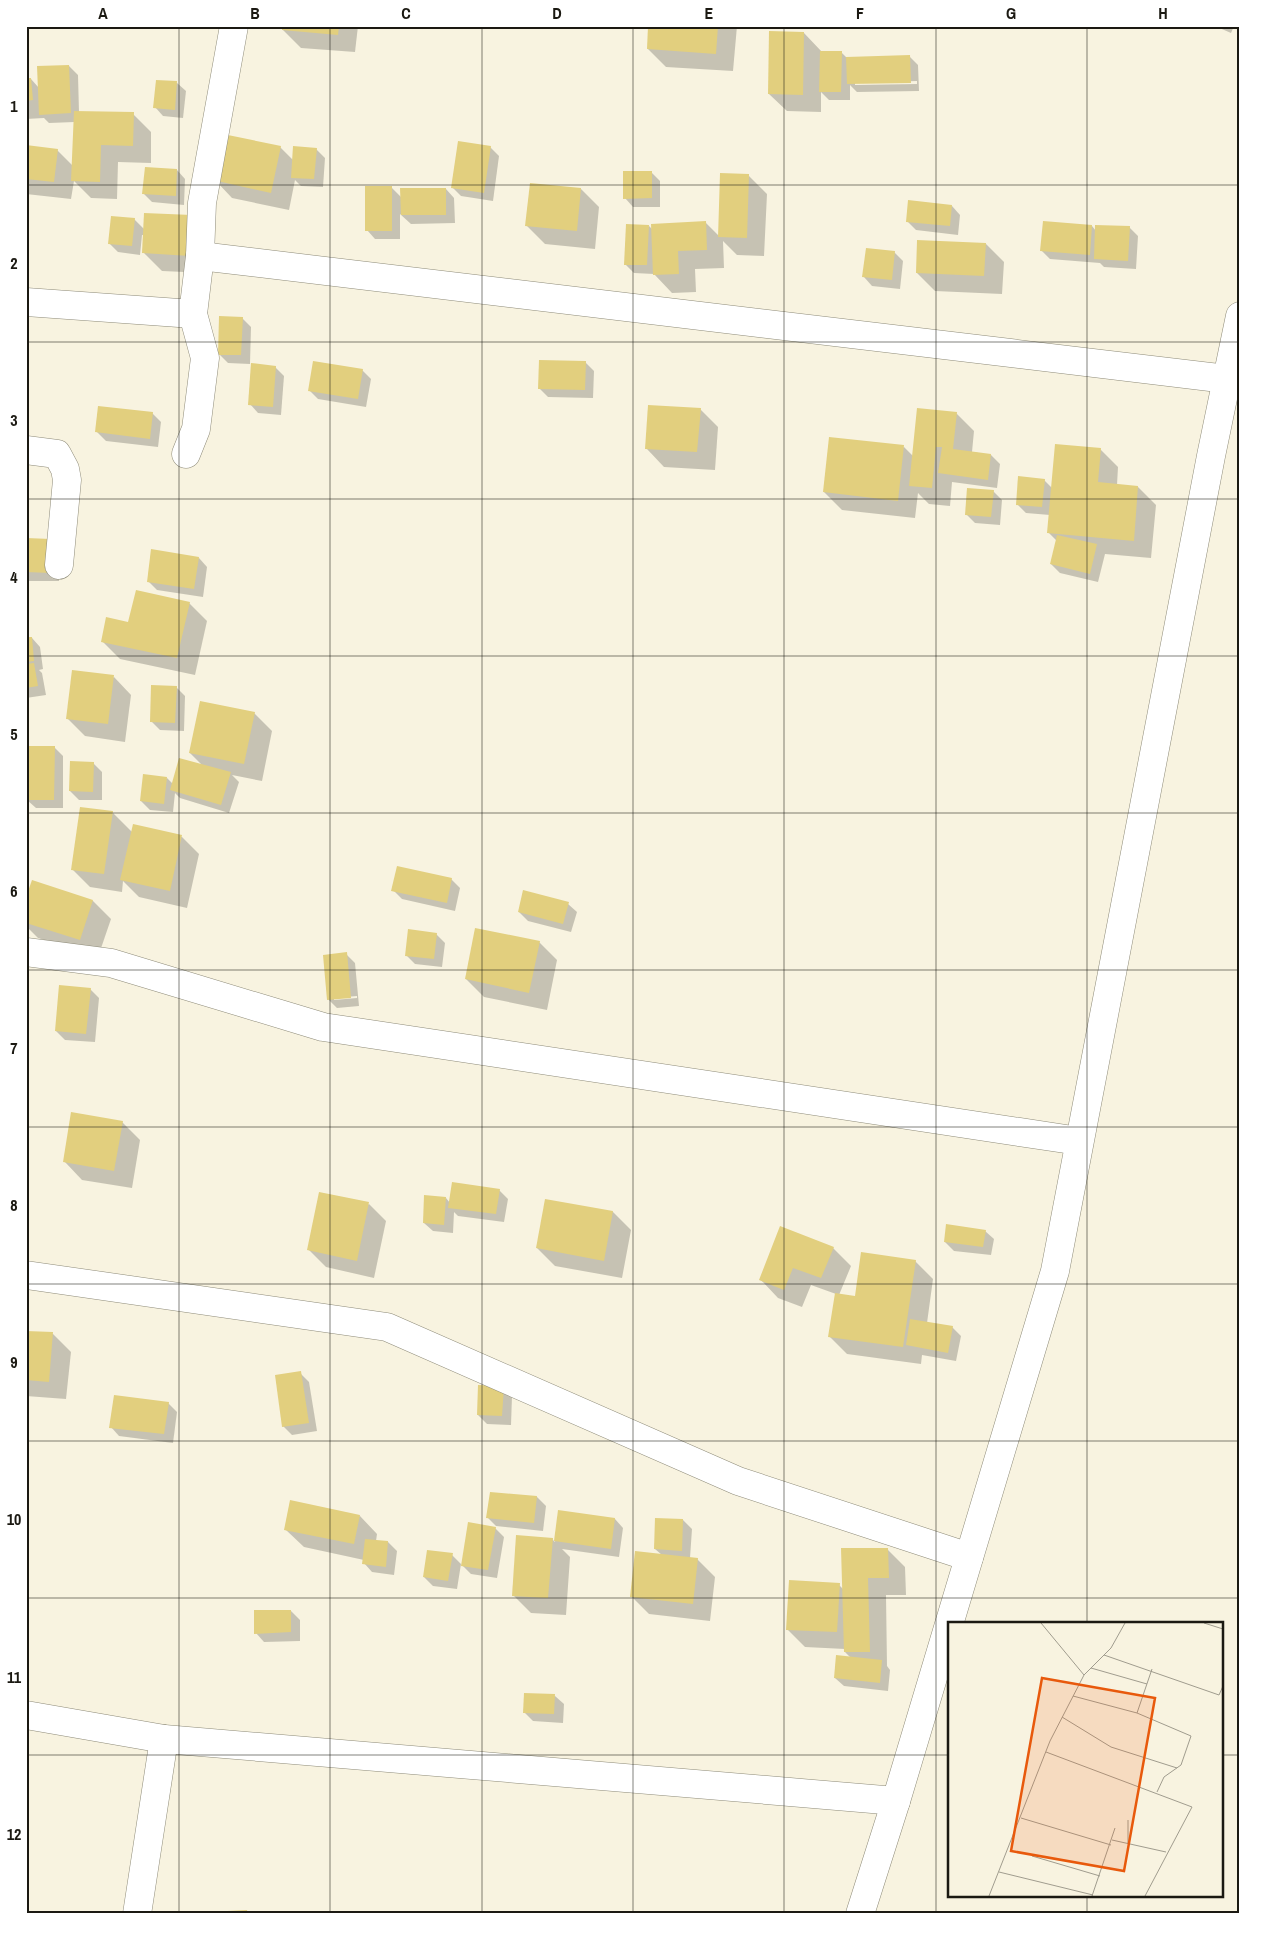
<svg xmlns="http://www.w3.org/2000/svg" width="1266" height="1940" font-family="'Archivo Narrow',sans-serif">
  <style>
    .shadow { fill: #0003; fill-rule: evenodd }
    .building { fill: #e2cf7e }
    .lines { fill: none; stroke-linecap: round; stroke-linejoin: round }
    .street-casing { stroke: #8e8b79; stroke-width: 29 }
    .street { stroke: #fff; stroke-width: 28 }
    .grid { fill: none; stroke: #1b1912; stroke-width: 1; stroke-opacity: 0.55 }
    .inset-road { fill: none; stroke: #a09c8e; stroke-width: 1 }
    .view { fill: #e8590c; fill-opacity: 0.15; stroke: #e8590c; stroke-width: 2.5 }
    .inset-edge { fill: none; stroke: #1b1912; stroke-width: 2.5 }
    .neatline { fill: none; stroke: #1b1912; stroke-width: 2 }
    .grid-label { font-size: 16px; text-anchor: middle; font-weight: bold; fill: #1b1912 }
  </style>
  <rect width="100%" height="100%" fill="#f8f3e0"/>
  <g class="shadow">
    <path d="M 283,26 L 358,26 L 355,52 L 301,48 L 283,30 Z"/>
    <path d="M 650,26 L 737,26 L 733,71 L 666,67 L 648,49 Z"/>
    <path d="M 1215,26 L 1234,26 L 1231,33 Z"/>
    <path d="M 804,33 L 822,52 L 841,52 L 847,58 L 910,57 L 918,65 L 919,91 L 857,92 L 850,85 L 850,100 L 829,100 L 821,92 L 821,112 L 787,111 L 769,94 ZM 917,81 L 917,84 L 855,85 L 855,83 Z"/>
    <path d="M 69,66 L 78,75 L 79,112 L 133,114 L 151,132 L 151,163 L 118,162 L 117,199 L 91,198 L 74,181 L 71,199 L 26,194 L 26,146 L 57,150 L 73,166 L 75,122 L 49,123 L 44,118 L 26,119 L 26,80 L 31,79 L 39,88 Z"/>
    <path d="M 157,81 L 177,83 L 186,91 L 183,118 L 163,116 L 155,107 Z"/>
    <path d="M 280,147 L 293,160 L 316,149 L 325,158 L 323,187 L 301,186 L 295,180 L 289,210 L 232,198 L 215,180 Z"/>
    <path d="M 490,147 L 499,156 L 493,201 L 461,196 L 453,188 Z"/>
    <path d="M 177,170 L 185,179 L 184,205 L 152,202 L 144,194 Z"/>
    <path d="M 651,172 L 660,181 L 660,207 L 633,207 L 625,198 Z"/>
    <path d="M 749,176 L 767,194 L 764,256 L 737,255 L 723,241 L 724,268 L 695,269 L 696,292 L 672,293 L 654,274 L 634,273 L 625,264 L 649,226 L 652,229 L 705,222 L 719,236 Z"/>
    <path d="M 392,188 L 401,197 L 446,189 L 454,198 L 455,223 L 411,224 L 400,214 L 400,239 L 375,239 L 367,230 Z"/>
    <path d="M 581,189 L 599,207 L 595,249 L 545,244 L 527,226 Z"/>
    <path d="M 952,206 L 960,215 L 958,235 L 916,230 L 907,221 Z"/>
    <path d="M 146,214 L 207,273 L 162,271 L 144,253 L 145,235 L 142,235 L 140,255 L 118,252 L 109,243 L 134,219 L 145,230 Z"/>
    <path d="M 1092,226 L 1096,231 L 1129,227 L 1138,236 L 1136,269 L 1104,267 L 1100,263 L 1050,259 L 1041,250 Z"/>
    <path d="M 986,244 L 1004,262 L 1002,294 L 935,291 L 917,273 Z"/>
    <path d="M 894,252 L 903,261 L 900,289 L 872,286 L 864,277 Z"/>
    <path d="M 242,318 L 251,327 L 250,364 L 228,363 L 219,354 Z"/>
    <path d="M 585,362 L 594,371 L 593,398 L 548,397 L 539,388 Z"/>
    <path d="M 275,367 L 284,376 L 281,415 L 258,413 L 250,404 Z"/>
    <path d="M 362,370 L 371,379 L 366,407 L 318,399 L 309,390 Z"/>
    <path d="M 700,409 L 718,427 L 715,470 L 664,467 L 647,449 Z"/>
    <path d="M 152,413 L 161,422 L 158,447 L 106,441 L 97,432 Z"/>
    <path d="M 956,413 L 974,431 L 972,452 L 991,455 L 1000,464 L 997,488 L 952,482 L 950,506 L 929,504 L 918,493 L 915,518 L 842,510 L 824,492 L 904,447 L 914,457 Z"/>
    <path d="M 1100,449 L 1118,467 L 1117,485 L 1138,487 L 1156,505 L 1151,558 L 1105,554 L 1098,582 L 1060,573 L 1051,564 L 1057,541 L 1048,532 L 1050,515 L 1026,513 L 1017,504 L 1044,480 L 1052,488 Z"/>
    <path d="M 993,491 L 1002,500 L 1000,525 L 975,523 L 966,514 Z"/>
    <path d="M 26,540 L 60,549 L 59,581 L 26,581 Z"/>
    <path d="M 199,558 L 207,567 L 203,597 L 157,590 L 148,581 Z"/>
    <path d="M 189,603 L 207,621 L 195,675 L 120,659 L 102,641 L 129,623 Z"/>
    <path d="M 32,638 L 40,647 L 43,669 L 39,670 L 42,673 L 46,695 L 26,698 L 26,639 Z"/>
    <path d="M 114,677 L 131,695 L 125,742 L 85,736 L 67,718 Z"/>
    <path d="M 176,687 L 185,696 L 184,731 L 160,730 L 151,721 Z"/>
    <path d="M 254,713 L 272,731 L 262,781 L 232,775 L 239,782 L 229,813 L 180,798 L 175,793 L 173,812 L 150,810 L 141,801 L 167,778 L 173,784 L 203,766 L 190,753 Z"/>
    <path d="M 54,747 L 63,756 L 63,808 L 36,808 L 27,800 Z"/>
    <path d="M 93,763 L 102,772 L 102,800 L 79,800 L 70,791 Z"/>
    <path d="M 113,813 L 132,832 L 182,837 L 199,854 L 187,908 L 139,897 L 123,881 L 122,892 L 90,887 L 73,870 Z"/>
    <path d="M 26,823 L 28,847 L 26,847 Z"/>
    <path d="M 451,879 L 460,888 L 455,911 L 402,899 L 393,890 Z"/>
    <path d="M 26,901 L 93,901 L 111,919 L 98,957 L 38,938 L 26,926 Z"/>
    <path d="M 568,904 L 577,912 L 571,932 L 528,921 L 519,912 Z"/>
    <path d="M 436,934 L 445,943 L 442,967 L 415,964 L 406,955 Z"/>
    <path d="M 539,942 L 557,960 L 547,1010 L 484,997 L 466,979 Z"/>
    <path d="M 346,954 L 355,963 L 359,1006 L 337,1008 L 328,999 ZM 357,996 L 357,998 L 334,1000 L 334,998 Z"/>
    <path d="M 90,989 L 99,998 L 95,1042 L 65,1040 L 56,1031 Z"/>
    <path d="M 122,1122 L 140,1140 L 132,1188 L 82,1180 L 65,1162 Z"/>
    <path d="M 499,1190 L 508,1199 L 504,1222 L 458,1216 L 454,1212 L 453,1233 L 433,1231 L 424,1223 L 446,1198 L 450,1203 Z"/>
    <path d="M 546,1201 L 613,1212 L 631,1230 L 622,1278 L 555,1266 L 537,1248 Z"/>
    <path d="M 369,1204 L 386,1221 L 374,1278 L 326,1267 L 308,1249 Z"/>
    <path d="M 985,1231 L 994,1239 L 991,1255 L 954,1251 L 945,1242 Z"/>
    <path d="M 833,1248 L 851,1266 L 839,1295 L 856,1297 L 915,1261 L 933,1279 L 927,1323 L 952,1327 L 961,1336 L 956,1361 L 922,1355 L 921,1364 L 847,1354 L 829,1336 L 836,1294 L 811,1285 L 802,1307 L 778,1298 L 761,1280 Z"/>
    <path d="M 26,1332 L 53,1334 L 71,1352 L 66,1399 L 26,1396 Z"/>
    <path d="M 300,1373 L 309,1382 L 317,1431 L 292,1435 L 283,1426 Z"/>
    <path d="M 503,1387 L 512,1396 L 511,1425 L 487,1424 L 478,1415 Z"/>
    <path d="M 168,1403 L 177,1412 L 173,1443 L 119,1436 L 111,1427 Z"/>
    <path d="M 491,1493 L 537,1497 L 546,1506 L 543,1531 L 496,1526 L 488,1518 Z"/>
    <path d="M 559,1512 L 615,1519 L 623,1528 L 619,1557 L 562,1549 L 570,1557 L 566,1615 L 531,1613 L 513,1595 L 552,1539 L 555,1542 Z"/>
    <path d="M 360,1516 L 377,1534 L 376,1541 L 388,1542 L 397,1551 L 394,1575 L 372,1572 L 364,1563 L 364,1560 L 304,1547 L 286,1530 Z"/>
    <path d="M 683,1520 L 692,1529 L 690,1558 L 697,1559 L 715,1577 L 710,1621 L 649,1614 L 631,1596 L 662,1555 L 655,1549 Z"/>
    <path d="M 495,1528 L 504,1537 L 497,1578 L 471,1574 L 461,1564 L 457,1589 L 433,1586 L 424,1577 L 452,1555 L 462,1565 Z"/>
    <path d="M 887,1549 L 905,1567 L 906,1595 L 886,1595 L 887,1666 L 890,1670 L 888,1691 L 844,1686 L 835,1678 L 851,1658 L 845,1652 L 845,1649 L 805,1647 L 787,1629 L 839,1585 L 843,1589 Z"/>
    <path d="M 291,1611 L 300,1620 L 300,1641 L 264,1642 L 256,1633 Z"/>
    <path d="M 555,1696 L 564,1704 L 563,1723 L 533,1721 L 525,1713 Z"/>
  </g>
  <g class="building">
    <path d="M 282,26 L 339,26 L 338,35 L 282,30 Z"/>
    <path d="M 648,26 L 718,26 L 716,54 L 647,49 Z"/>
    <path d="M 769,31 L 804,32 L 803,95 L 768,94 Z"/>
    <path d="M 820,51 L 842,51 L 841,92 L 819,92 Z"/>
    <path d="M 910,55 L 911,83 L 847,84 L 846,57 Z"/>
    <path d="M 69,65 L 71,113 L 39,115 L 37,66 Z"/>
    <path d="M 26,78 L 31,78 L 33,100 L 26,101 Z"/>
    <path d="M 156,80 L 177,81 L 175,110 L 153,108 Z"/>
    <path d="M 74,111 L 134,112 L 133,146 L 101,145 L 100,182 L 71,181 Z"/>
    <path d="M 223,134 L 281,146 L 271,193 L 213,180 Z"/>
    <path d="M 458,141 L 491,146 L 484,193 L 451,188 Z"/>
    <path d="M 26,145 L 58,149 L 54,182 L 26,179 Z"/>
    <path d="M 293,146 L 317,148 L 314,179 L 291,178 Z"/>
    <path d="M 145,167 L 177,169 L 176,196 L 142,194 Z"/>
    <path d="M 623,171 L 652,171 L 652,198 L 623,199 Z"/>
    <path d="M 720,173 L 749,174 L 747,238 L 718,237 Z"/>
    <path d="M 530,183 L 581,188 L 577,231 L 525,226 Z"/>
    <rect x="365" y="186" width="27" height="45"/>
    <path d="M 400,188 L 446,188 L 446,215 L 401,215 Z"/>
    <path d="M 908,200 L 952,205 L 950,226 L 906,222 Z"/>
    <path d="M 144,213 L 192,215 L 190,256 L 142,253 Z"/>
    <path d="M 111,216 L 135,218 L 132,246 L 108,244 Z"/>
    <path d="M 706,221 L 707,250 L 678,251 L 679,274 L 653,275 L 651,224 Z"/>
    <path d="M 1043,221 L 1092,225 L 1090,255 L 1040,251 Z"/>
    <path d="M 626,224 L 649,225 L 647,265 L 624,265 Z"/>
    <path d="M 1095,225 L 1130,226 L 1128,261 L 1094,259 Z"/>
    <path d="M 917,240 L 986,243 L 984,276 L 916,273 Z"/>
    <path d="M 866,248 L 895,251 L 892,280 L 862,277 Z"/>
    <path d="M 219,316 L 243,317 L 241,355 L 218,355 Z"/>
    <path d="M 539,360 L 586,361 L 585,390 L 538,389 Z"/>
    <path d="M 313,361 L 363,369 L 358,399 L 308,391 Z"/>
    <path d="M 251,363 L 276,366 L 273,407 L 248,405 Z"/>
    <path d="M 648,405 L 701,408 L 697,452 L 645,449 Z"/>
    <path d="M 98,406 L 153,412 L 150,439 L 95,432 Z"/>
    <path d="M 917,408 L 957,412 L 953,449 L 991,454 L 988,480 L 938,473 L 942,447 L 936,447 L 932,488 L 909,486 Z"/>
    <path d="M 829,437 L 904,445 L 898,501 L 823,492 Z"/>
    <path d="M 1055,444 L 1101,448 L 1098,482 L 1138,486 L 1134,541 L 1047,533 Z"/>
    <path d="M 1018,476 L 1045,479 L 1042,507 L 1016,505 Z"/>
    <path d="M 967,488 L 994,490 L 991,517 L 965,515 Z"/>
    <path d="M 1057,535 L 1097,544 L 1090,574 L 1050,564 Z"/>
    <path d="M 26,538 L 51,539 L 51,573 L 26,572 Z"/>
    <path d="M 151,549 L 199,557 L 194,589 L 147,582 Z"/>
    <path d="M 136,590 L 190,602 L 177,658 L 101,642 L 106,617 L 128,622 Z"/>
    <path d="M 26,637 L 32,637 L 34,661 L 26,662 Z"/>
    <path d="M 34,663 L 38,686 L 26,688 L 26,664 Z"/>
    <path d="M 72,670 L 114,675 L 108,724 L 66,719 Z"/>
    <path d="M 151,685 L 177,686 L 175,723 L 150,722 Z"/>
    <path d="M 200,701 L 255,712 L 244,764 L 189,753 Z"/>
    <path d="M 26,746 L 55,746 L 54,800 L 26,800 Z"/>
    <path d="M 179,758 L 231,772 L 221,805 L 170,790 Z"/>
    <path d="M 70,761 L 94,762 L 93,792 L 69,791 Z"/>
    <path d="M 143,774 L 167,777 L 164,804 L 140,801 Z"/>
    <path d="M 80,807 L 113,811 L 104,874 L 71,870 Z"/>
    <path d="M 133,824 L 182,835 L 170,891 L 120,880 Z"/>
    <path d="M 397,866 L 452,878 L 447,903 L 391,891 Z"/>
    <path d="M 32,880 L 93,900 L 80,940 L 26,923 L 26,897 Z"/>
    <path d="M 523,890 L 569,902 L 563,924 L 518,912 Z"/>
    <path d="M 475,928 L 540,941 L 529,993 L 465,979 Z"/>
    <path d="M 408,929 L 437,933 L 434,959 L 405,956 Z"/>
    <path d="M 347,952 L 351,998 L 327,1000 L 323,955 Z"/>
    <path d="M 59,985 L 91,988 L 86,1034 L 55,1031 Z"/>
    <path d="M 71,1112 L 123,1121 L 114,1171 L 63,1162 Z"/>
    <path d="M 452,1182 L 500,1189 L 496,1214 L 448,1208 Z"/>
    <path d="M 319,1192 L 369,1202 L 357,1261 L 307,1250 Z"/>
    <path d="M 424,1195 L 446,1197 L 444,1225 L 423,1223 Z"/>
    <path d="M 545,1199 L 613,1211 L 604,1261 L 536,1248 Z"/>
    <path d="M 946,1224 L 986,1230 L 983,1247 L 944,1242 Z"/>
    <path d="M 780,1226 L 834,1247 L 821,1278 L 793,1268 L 784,1290 L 759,1280 Z"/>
    <path d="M 861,1252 L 916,1260 L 903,1347 L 828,1337 L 835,1293 L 855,1296 Z"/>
    <path d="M 910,1319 L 953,1326 L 948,1353 L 906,1345 Z"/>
    <path d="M 26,1331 L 53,1332 L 49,1382 L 26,1380 Z"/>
    <path d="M 301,1371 L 309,1423 L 282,1427 L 275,1375 Z"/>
    <path d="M 478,1385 L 504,1386 L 502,1416 L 477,1415 Z"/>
    <path d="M 114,1395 L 169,1402 L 164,1434 L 109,1428 Z"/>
    <path d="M 490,1492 L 537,1496 L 534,1523 L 486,1518 Z"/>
    <path d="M 290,1500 L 360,1515 L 354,1544 L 284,1530 Z"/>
    <path d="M 558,1510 L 615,1518 L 611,1549 L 554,1541 Z"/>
    <path d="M 655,1518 L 683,1519 L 682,1551 L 654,1549 Z"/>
    <path d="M 468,1522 L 496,1527 L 488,1570 L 461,1566 Z"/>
    <path d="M 516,1535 L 553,1538 L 548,1598 L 512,1596 Z"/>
    <path d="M 365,1539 L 388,1541 L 386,1567 L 362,1564 Z"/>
    <path d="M 841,1548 L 888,1548 L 889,1578 L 868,1578 L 870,1652 L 844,1652 Z"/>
    <path d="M 427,1550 L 453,1553 L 448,1581 L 423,1577 Z"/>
    <path d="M 635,1551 L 698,1558 L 693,1604 L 630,1597 Z"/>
    <path d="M 789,1580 L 840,1583 L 837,1632 L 786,1630 Z"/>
    <path d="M 254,1610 L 291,1610 L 291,1632 L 254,1634 Z"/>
    <path d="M 836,1655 L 882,1660 L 880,1683 L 834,1678 Z"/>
    <path d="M 524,1693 L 555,1694 L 554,1714 L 523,1713 Z"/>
    <path d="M 247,1910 L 248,1914 L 207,1914 L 207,1912 Z"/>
  </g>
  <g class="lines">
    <g class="street-casing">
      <g id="street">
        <path d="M 200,256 L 1227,379"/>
        <path d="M 26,302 L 193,314"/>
        <path d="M 26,450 L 57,454 L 65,469 L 67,480 L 59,565"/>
        <path d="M 186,454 L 196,429 L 205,358 L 193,314 L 200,256 L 202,203 L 234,26"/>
        <path d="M 26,952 L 111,963 L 323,1027 L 1079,1141"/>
        <path d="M 26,1275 L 387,1327 L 738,1481 L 969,1557"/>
        <path d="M 26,1715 L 164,1739 L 896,1801"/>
        <path d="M 137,1914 L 164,1739"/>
        <path d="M 860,1914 L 896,1801 L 1055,1271 L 1211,456 L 1240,316"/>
      </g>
    </g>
    <use href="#street" class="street"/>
  </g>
  <path class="grid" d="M 179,26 L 179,1914M 330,26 L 330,1914M 482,26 L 482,1914M 633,26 L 633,1914M 784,26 L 784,1914M 936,26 L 936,1914M 1087,26 L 1087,1624M 26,185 L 1240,185M 26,342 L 1240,342M 26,499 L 1240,499M 26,656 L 1240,656M 26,813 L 1240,813M 26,970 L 1240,970M 26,1127 L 1240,1127M 26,1284 L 1240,1284M 26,1441 L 1240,1441M 26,1598 L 1240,1598M 26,1755 L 950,1755M 1222,1755 L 1240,1755M 1087,1896 L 1087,1914"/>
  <g transform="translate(948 1622)">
    <rect width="275" height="275" fill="#f8f3e0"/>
    <path class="inset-road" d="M 93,1 L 136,53M 256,1 L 275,7M 156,33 L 271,73 L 275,64M 143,46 L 199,62M 125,74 L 189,91 L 243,114 L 233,143 L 216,155 L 209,170M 189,91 L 204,47M 114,95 L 163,125 L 229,146M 98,130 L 244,185 L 197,274M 73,196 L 163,223M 180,198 L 180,222M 164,218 L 218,230M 84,234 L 152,254M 51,250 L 145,273M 41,274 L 102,119 L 136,53 L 163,26 L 177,1M 144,274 L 167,206"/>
    <path class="view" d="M 94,56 L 207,76 L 176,249 L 63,229 Z"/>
    <rect width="275" height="275" class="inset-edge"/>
  </g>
  <rect width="1266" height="1940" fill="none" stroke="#ffffff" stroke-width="55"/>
  <rect x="28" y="28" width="1210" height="1884" class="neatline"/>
  <g class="grid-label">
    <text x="103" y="19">A</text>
    <text x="255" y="19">B</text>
    <text x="406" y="19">C</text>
    <text x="557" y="19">D</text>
    <text x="709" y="19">E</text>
    <text x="860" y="19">F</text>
    <text x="1011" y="19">G</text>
    <text x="1163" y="19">H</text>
    <text x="14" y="112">1</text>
    <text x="14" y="269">2</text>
    <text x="14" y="426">3</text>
    <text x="14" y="583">4</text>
    <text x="14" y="740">5</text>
    <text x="14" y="897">6</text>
    <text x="14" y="1054">7</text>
    <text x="14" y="1211">8</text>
    <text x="14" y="1368">9</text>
    <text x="14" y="1525">10</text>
    <text x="14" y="1683">11</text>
    <text x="14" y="1840">12</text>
  </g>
</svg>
